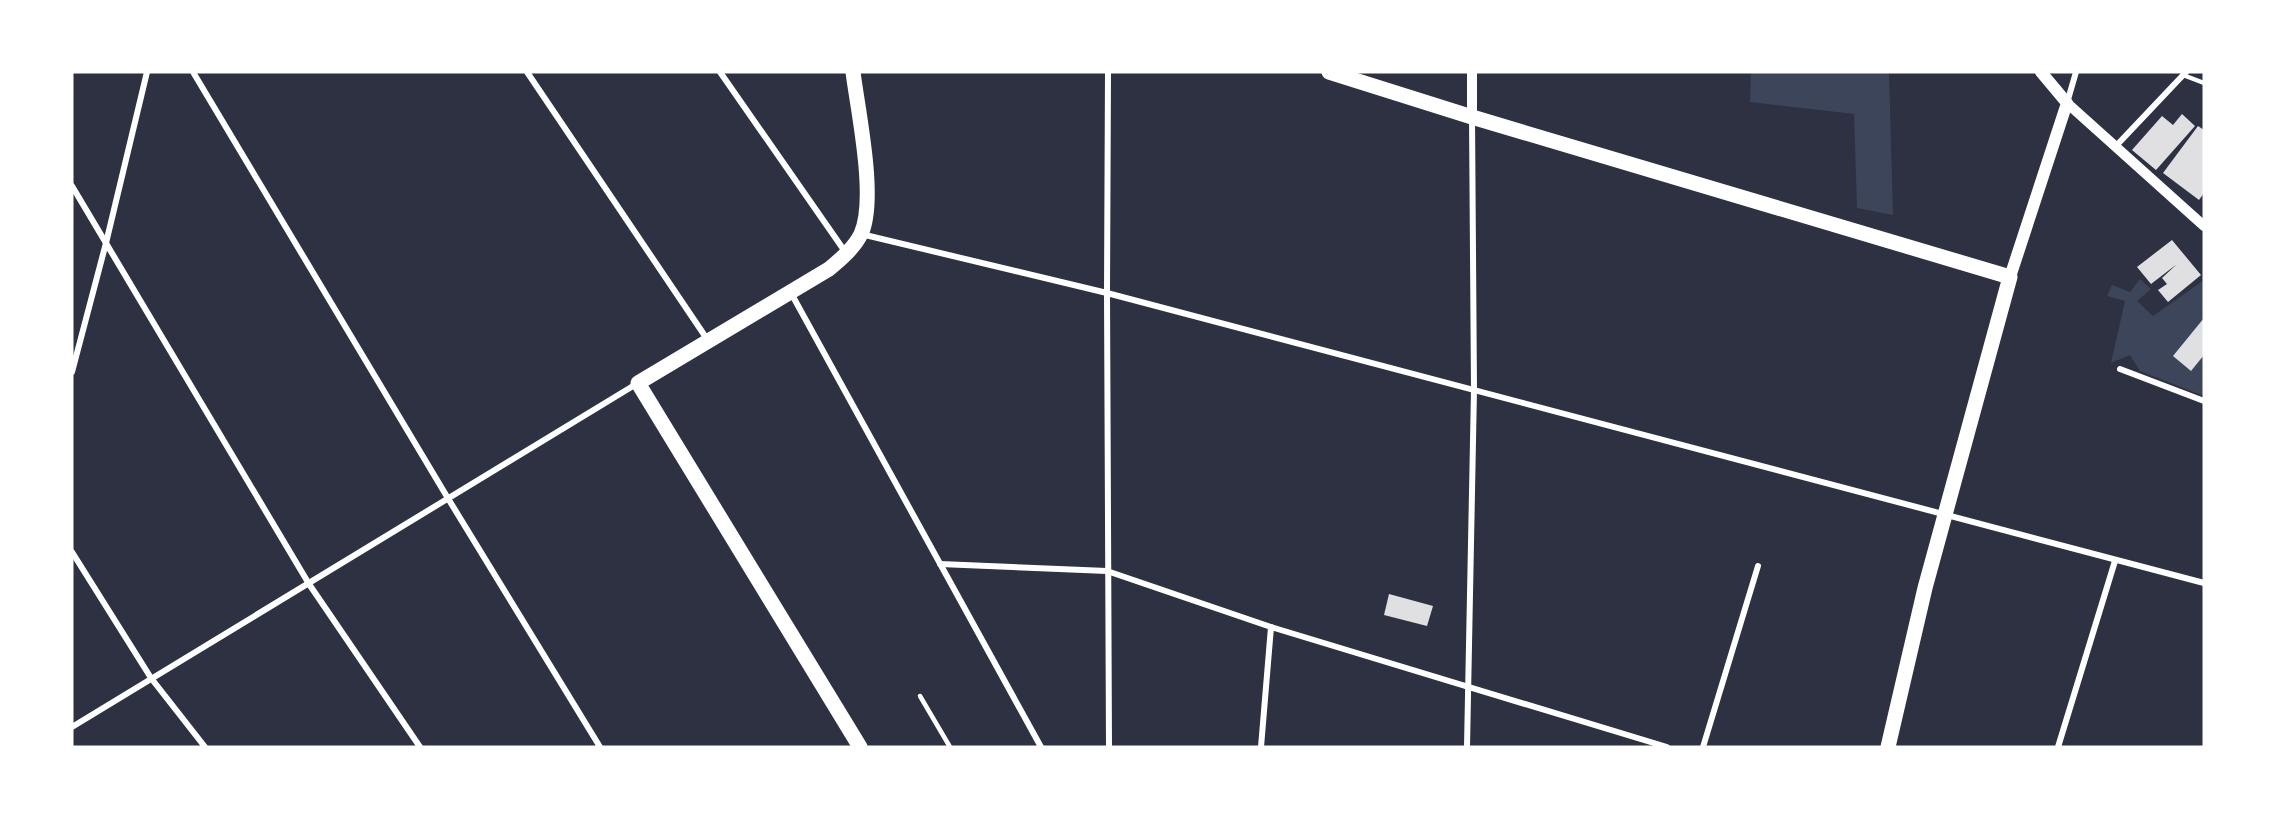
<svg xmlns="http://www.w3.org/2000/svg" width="2276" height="819" font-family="'Roboto Condensed',sans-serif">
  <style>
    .green { fill: #3c4559 }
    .building { fill: #e0e0e3 }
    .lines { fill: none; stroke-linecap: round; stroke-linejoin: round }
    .service { stroke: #fff; stroke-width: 4.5 }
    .minor { stroke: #fff; stroke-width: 6 }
    .tertiary { stroke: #fff; stroke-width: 10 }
    .secondary { stroke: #fff; stroke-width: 12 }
    .primary { stroke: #fff; stroke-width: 15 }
  </style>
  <rect width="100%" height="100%" fill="#2d3142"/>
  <g class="green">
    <path d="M 1751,72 L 1889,72 L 1893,215 L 1857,208 L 1854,114 L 1750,102 Z"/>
    <path d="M 2140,279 L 2151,289 L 2137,301 L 2153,316 L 2204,280 L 2204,396 L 2140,371 L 2130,355 L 2111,363 L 2125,301 L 2107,296 L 2112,285 L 2130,292 Z"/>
  </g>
  <g class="building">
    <path d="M 2182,114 L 2195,126 L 2156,170 L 2132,150 L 2162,116 L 2173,125 Z"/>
    <path d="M 2198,126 L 2204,130 L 2204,193 L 2199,200 L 2163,173 Z"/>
    <path d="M 2172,240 L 2201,275 L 2168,302 L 2158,290 L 2167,284 L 2162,278 L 2177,264 L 2151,284 L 2137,267 Z"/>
    <path d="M 2204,318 L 2204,355 L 2191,371 L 2173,356 Z"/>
    <path d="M 1389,594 L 1433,606 L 1427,626 L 1384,615 Z"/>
  </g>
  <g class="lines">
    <g class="service">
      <path d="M 2183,75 L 2204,83"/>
      <path d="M 920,696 L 950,747"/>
    </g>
    <g class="minor">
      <path d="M 193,72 L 449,500 L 600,747"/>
      <path d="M 527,72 L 707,339"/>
      <path d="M 720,72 L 846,253"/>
      <path d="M 1108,72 L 1107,293 L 1109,747"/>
      <path d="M 2067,103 L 2076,72"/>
      <path d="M 2115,147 L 2186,72"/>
      <path d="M 72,186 L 309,584 L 420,747"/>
      <path d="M 861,234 L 1107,293 L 2204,583"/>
      <path d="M 791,293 L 1041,747"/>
      <path d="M 2120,369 L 2204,401"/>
      <path d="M 72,372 L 106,243 L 147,72"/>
      <path d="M 72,552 L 151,678 L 205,747"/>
      <path d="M 940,564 L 1107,571 L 1271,627 L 1667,747"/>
      <path d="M 72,727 L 638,383"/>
      <path d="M 1261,747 L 1271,627"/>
      <path d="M 1467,747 L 1474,390 L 1472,118"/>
      <path d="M 1703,747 L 1758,566"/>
      <path d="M 2058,747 L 2115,561"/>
    </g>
    <g class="tertiary">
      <path d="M 2067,103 L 2204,226"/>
      <path d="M 1472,117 L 1472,72"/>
    </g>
    <path class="secondary" d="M 2010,277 L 2067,103 L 2041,72"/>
    <g class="primary">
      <path d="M 853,72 C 858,112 877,199 861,234 C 854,248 841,259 829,269 L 638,383 L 860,747"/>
      <path d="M 1329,72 L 1472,117 L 2010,277 L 1925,588 L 1888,747"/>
    </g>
  </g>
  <rect width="2276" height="819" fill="none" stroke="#ffffff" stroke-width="147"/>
</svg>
